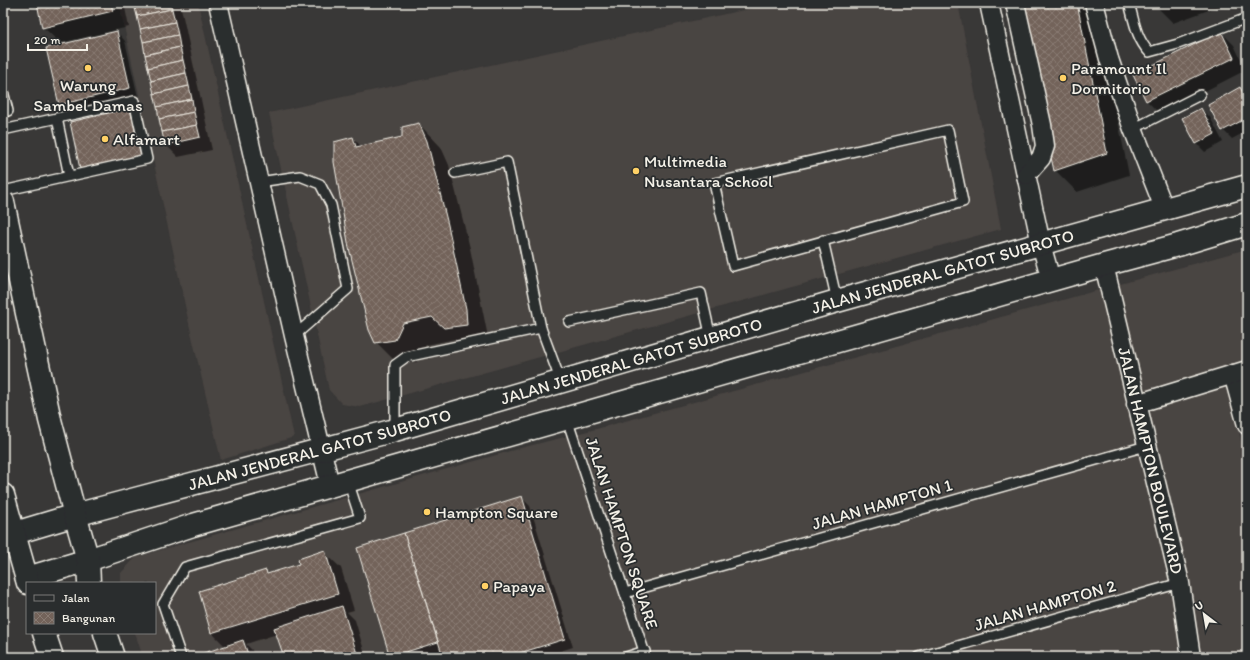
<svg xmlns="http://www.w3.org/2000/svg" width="1250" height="660" font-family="Itim,sans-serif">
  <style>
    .built { fill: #4a4542 }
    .shadow { fill: #0007 }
    .building { fill: url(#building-cross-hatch); stroke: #f4f1e8 }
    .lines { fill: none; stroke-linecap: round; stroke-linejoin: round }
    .service-casing { stroke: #f4f1e8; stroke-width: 12 }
    .minor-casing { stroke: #f4f1e8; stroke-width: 21 }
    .tertiary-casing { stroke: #f4f1e8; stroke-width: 25 }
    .secondary-casing { stroke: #f4f1e8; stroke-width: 25 }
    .service { stroke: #2a2d2e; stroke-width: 9 }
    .minor { stroke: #2a2d2e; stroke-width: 18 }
    .tertiary { stroke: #2a2d2e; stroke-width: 22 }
    .secondary { stroke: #2a2d2e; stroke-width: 22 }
    .poi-dot { fill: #ffd166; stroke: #2a2d2e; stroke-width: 1.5 }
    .labels { text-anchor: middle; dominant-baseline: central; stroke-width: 3.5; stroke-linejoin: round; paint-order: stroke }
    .poi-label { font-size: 17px; fill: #f4f1e8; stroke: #2a2d2e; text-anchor: start }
    .street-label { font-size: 17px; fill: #f4f1e8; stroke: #2a2d2e }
  </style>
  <defs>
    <pattern id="building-cross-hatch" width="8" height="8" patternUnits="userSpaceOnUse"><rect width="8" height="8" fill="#73635a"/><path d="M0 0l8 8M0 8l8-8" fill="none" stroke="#887a72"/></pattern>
  </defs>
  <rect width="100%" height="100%" fill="#393837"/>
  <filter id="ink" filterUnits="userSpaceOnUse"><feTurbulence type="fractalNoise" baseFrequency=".025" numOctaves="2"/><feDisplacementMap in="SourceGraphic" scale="8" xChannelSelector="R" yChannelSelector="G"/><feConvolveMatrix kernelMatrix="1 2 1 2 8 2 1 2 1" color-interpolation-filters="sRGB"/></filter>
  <g filter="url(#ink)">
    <g class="built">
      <path d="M 119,3 L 198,3 L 294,437 L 221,460 L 190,328 Z"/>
      <path d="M 776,3 L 958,3 L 1001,229 L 360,407 L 342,404 L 329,390 L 269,113 Z"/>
      <path d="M 1247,249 L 1247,404 L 1233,405 L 1247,468 L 1247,657 L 143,657 L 135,633 L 155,633 L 155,583 L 121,583 L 121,573 L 136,557 L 521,448 L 600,428 Z"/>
    </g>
    <g class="shadow">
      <path d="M 38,3 L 124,3 L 129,27 L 60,43 L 43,27 Z"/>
      <path d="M 135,3 L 180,3 L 212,150 L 178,157 L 166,145 Z"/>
      <path d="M 1019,3 L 1094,3 L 1129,175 L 1077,192 L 1055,170 Z"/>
      <path d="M 1155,3 L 1228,3 L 1173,23 L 1156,6 Z"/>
      <path d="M 117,32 L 125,41 L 138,97 L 68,113 L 60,104 Z"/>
      <path d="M 1221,32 L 1234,45 L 1246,70 L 1160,114 L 1147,101 L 1134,75 Z"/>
      <path d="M 1240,89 L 1247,96 L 1247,131 L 1232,139 L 1223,130 Z"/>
      <path d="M 130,109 L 138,117 L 149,164 L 90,178 L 81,169 L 71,122 Z"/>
      <path d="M 1201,109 L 1210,117 L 1223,142 L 1205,152 L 1197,144 Z"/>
      <path d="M 419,124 L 441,147 L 449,165 L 470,248 L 487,332 L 488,347 L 467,350 L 455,339 L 426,345 L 417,362 L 398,364 L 376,342 L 353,138 L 362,147 L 403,138 Z"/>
      <path d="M 521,497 L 530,506 L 573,647 L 542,657 L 392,657 L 358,548 Z"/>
      <path d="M 324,552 L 341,568 L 354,610 L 347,612 L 355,620 L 366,657 L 285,657 L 277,634 L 246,644 L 252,650 L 254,657 L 206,657 L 226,647 L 212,633 L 200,592 L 265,571 L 269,575 L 300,565 Z"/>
    </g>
    <g class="building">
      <path d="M 37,3 L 111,3 L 113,11 L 42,28 Z"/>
      <path d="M 137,3 L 171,3 L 172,9 L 137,16 L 134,4 Z"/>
      <path d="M 1018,3 L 1077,3 L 1107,153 L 1054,171 Z"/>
      <path d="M 172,9 L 175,22 L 140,29 L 137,16 Z"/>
      <path d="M 175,22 L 178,35 L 143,42 L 140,29 Z"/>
      <path d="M 117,31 L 130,88 L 59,105 L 46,48 Z"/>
      <path d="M 1221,31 L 1234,58 L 1146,101 L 1133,75 Z"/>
      <path d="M 178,35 L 180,47 L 145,55 L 143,42 Z"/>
      <path d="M 180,47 L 183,60 L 148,68 L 145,55 Z"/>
      <path d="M 183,60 L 186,73 L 151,81 L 148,68 Z"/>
      <path d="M 186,73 L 189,86 L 154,94 L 151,81 Z"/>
      <path d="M 189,86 L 192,99 L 157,107 L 154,94 Z"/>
      <path d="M 1240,87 L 1247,101 L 1247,118 L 1222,131 L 1208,105 Z"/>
      <path d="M 192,99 L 194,112 L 159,119 L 157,107 Z"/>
      <path d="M 130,108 L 141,156 L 80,169 L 70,122 Z"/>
      <path d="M 1201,108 L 1215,134 L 1196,144 L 1182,118 Z"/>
      <path d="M 194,112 L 197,125 L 162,132 L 159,119 Z"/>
      <path d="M 419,123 L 427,141 L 448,225 L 466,309 L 467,325 L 444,328 L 432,317 L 403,323 L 395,340 L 375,343 L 369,330 L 349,248 L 334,162 L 334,142 L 353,137 L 356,147 L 402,137 L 402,127 Z"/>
      <path d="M 197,125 L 200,137 L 165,145 L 162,132 Z"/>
      <path d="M 522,496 L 565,639 L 507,657 L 443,657 L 404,533 Z"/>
      <path d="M 404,533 L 438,642 L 390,657 L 357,548 Z"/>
      <path d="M 325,550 L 338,594 L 211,633 L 199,591 L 266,570 L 267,574 L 299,564 L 298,559 Z"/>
      <path d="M 342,606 L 358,657 L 284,657 L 274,628 Z"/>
      <path d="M 243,640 L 249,657 L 205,657 L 204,653 Z"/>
    </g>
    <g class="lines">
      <g class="service-casing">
        <g id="service">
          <path d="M 1129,3 C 1134,20 1136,38 1149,52 L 1178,44 L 1247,18"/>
          <path d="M 3,91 L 8,111 L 3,112"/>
          <path d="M 57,118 L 69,176"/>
          <path d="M 1133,129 L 1200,95"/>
          <path d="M 3,130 L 134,101 L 147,159 L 3,191"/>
          <path d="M 948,130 L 963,202 L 733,266 L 714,183 Z"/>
          <path d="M 455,173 L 507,162 L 541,328 L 561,382"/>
          <path d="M 259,182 L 300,176 L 320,184 L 331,205 L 348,289 L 294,336"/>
          <path d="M 823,240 L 837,301"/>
          <path d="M 569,322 L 701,293 L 711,338"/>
          <path d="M 567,419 L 646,657"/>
          <path d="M 395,430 L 395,365 L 406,357 L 541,328"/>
          <path d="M 625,593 L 1146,446"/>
          <path d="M 181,657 L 163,604 L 185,567 L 360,518 L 348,481"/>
          <path d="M 626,657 L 645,651"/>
          <path d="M 919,657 L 1180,583"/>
        </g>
      </g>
      <g class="minor-casing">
        <g id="minor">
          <path d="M 218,3 L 294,336 L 330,485"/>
          <path d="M 989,3 L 1041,244 L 1051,280"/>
          <path d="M 1015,3 L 1042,125 L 1045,146 L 1041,158 L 1026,175"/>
          <path d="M 1094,3 L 1109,59 L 1133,129 L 1164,208"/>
          <path id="s1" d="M 1104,265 L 1180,583 L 1191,657"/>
          <path d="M 1233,374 L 1247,425"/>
          <path d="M 1136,404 L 1247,370"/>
        </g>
      </g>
      <g class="tertiary-casing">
        <g id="tertiary">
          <path id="s2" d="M 15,533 L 75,515 L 395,430 L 837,301 L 1247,186"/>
          <path d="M 27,578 L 88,560 L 193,525 L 1104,265 L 1178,245 L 1247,224"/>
        </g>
      </g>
      <g class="secondary-casing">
        <g id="secondary">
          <path d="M 3,202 L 50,420 L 75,515 L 88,560 L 89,583"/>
          <path d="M 3,495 L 28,583"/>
          <path d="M 44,633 L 52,657"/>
          <path d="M 105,633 L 113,657"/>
        </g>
      </g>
      <use href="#service" class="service"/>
      <use href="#minor" class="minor"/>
      <use href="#tertiary" class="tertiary"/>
      <use href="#secondary" class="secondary"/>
    </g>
  </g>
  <g class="poi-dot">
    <circle cx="88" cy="68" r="4"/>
    <circle cx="1063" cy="78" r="4"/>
    <circle cx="105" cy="139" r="4"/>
    <circle cx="636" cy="171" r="4"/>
    <circle cx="427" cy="512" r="4"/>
    <circle cx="485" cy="586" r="4"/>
  </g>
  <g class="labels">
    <g class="poi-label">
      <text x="1071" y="68">Paramount Il<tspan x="1071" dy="20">Dormitorio</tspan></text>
      <text x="88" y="85" text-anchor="middle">Warung<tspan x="88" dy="20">Sambel Damas</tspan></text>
      <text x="113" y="139">Alfamart</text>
      <text x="644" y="161">Multimedia<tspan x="644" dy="20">Nusantara School</tspan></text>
      <text x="435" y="512">Hampton Square</text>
      <text x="493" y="586">Papaya</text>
    </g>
    <g class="street-label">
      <text stroke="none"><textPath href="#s2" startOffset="964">JALAN JENDERAL GATOT SUBROTO</textPath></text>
      <text stroke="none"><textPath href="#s2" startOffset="640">JALAN JENDERAL GATOT SUBROTO</textPath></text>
      <text stroke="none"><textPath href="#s2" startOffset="316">JALAN JENDERAL GATOT SUBROTO</textPath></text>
      <text stroke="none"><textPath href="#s1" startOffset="201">JALAN HAMPTON BOULEVARD</textPath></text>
      <text transform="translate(882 504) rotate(-16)">JALAN HAMPTON 1</text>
      <text transform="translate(622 533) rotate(72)">JALAN HAMPTON SQUARE</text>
      <text transform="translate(1045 605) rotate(-16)">JALAN HAMPTON 2</text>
    </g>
  </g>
  <rect width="1250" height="660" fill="none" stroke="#2a2d2e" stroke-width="16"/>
  <rect x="8" y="8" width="1234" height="644" fill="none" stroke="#f4f1e8" stroke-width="1.5" filter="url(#ink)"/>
  <rect x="26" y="582" width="130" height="52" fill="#2a2d2e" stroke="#7b7b78"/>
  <rect x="34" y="595" width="20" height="6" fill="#2a2d2e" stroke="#7b7b78"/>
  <text x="62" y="602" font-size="12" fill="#f4f1e8">Jalan</text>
  <rect x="34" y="612" width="20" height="12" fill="url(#building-cross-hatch)" stroke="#7b7b78"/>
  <text x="62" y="622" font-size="12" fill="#f4f1e8">Bangunan</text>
  <g transform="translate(1204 614) rotate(329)" stroke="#2a2d2e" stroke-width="3" paint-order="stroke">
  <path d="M0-3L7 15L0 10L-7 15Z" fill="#f4f1e8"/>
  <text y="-6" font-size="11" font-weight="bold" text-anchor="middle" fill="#f4f1e8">U</text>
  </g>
  <path d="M28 44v6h59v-6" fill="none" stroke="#f4f1e8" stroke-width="2"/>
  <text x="34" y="44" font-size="12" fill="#f4f1e8" stroke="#2a2d2e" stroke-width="3" paint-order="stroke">20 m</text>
</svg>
